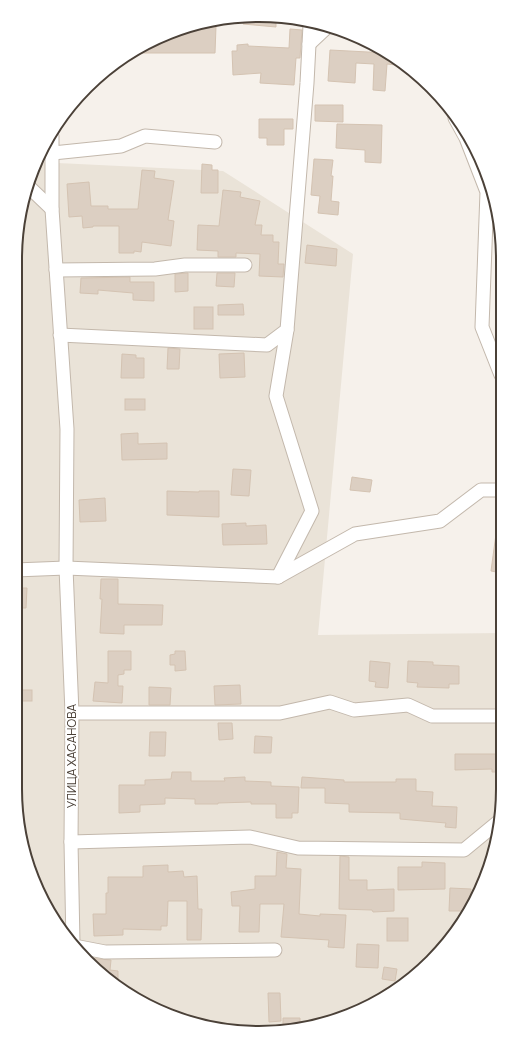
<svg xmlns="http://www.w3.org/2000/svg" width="518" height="1048" font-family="Manrope,sans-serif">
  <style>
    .residential { fill: #eae3d8 }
    .building { fill: #dccfc2; stroke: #d4c3b2 }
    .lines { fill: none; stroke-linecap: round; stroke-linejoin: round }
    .minor-casing { stroke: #c3b8ac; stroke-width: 15 }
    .minor { stroke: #fff; stroke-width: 13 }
    .labels { text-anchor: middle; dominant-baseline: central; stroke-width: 3.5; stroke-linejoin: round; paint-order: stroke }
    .street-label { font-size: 12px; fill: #4b4138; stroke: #fff }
    .rim { fill: none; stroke: #4b4138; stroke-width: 2 }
  </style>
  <rect width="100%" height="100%" fill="#f6f1eb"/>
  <path class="residential" d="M 37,162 L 223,171 L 353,254 L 318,635 L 502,633 L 502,805 L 478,897 L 432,961 L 367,1008 L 291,1031 L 211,1028 L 124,992 L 66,938 L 28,868 L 15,789 L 16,243 Z"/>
  <g class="building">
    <path d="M 275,16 L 276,16 L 276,27 L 243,24 L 243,20 Z"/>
    <path d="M 195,26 L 216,26 L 215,53 L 137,53 L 180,28 Z"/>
    <path d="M 290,29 L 302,30 L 300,58 L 296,58 L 294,85 L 260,83 L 261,73 L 233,75 L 232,51 L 237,51 L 237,45 L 248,44 L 248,46 L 289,48 Z"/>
    <path d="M 330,50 L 387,53 L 405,66 L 387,64 L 385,91 L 373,90 L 374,64 L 356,63 L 355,83 L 328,81 Z"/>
    <path d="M 315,105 L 343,105 L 343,122 L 315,121 Z"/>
    <path d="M 259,119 L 293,119 L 293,129 L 284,129 L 284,145 L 267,145 L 267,138 L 259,138 Z"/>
    <path d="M 337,124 L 382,125 L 381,163 L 365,162 L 365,150 L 336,148 Z"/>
    <path d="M 314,159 L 333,160 L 331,176 L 333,176 L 331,201 L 339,202 L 338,215 L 318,213 L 320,196 L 311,195 Z"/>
    <path d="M 202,164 L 212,165 L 212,170 L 218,170 L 218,193 L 201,193 Z"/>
    <path d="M 142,170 L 155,171 L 154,178 L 174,181 L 168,220 L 174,221 L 171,246 L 142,242 L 141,252 L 134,251 L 134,253 L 119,253 L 119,226 L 93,226 L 93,227 L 83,228 L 82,216 L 69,217 L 67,184 L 89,182 L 91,206 L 108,206 L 108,209 L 138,209 Z"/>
    <path d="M 223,190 L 241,192 L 240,197 L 260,201 L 255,225 L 262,225 L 261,235 L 273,235 L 273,242 L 279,242 L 278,264 L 284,264 L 283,277 L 259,276 L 260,254 L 236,253 L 236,257 L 218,257 L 218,251 L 197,250 L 198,225 L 219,226 Z"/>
    <path d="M 307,245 L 337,249 L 336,266 L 305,263 Z"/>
    <path d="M 188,273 L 188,291 L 175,292 L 175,274 Z"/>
    <path d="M 217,273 L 235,273 L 234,287 L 216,286 Z"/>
    <path d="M 130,277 L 130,282 L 154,282 L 154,301 L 133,300 L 133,293 L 98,290 L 98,294 L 80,293 L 81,278 Z"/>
    <path d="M 243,304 L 244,315 L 218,315 L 218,305 Z"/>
    <rect x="194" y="307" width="19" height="22"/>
    <path d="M 168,348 L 180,349 L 179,369 L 167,369 Z"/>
    <path d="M 244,353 L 245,377 L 220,378 L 219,354 Z"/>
    <path d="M 122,354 L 136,355 L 136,358 L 144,358 L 144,378 L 121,378 Z"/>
    <rect x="125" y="399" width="20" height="11"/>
    <path d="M 138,433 L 138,444 L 167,443 L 167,459 L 122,460 L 121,434 Z"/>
    <path d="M 233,469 L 251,470 L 249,496 L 231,495 Z"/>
    <path d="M 352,477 L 372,480 L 370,492 L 350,490 Z"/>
    <path d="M 167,491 L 199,492 L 199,491 L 219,491 L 219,517 L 167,515 Z"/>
    <path d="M 105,498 L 106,521 L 80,522 L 79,500 Z"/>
    <path d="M 246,523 L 246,526 L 266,525 L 267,544 L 223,545 L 222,524 Z"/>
    <path d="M 496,534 L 502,535 L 502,573 L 491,571 Z"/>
    <path d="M 101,579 L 118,579 L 118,604 L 163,605 L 162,625 L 124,625 L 124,634 L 100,633 L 102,599 L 100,599 Z"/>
    <path d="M 15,588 L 27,588 L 26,608 L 15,608 Z"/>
    <path d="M 108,651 L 131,651 L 131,670 L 124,670 L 124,674 L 118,675 L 118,686 L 123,686 L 122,703 L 93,701 L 95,682 L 108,683 Z"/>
    <path d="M 175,651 L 185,651 L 186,670 L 175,671 L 175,665 L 170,665 L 170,655 L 175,654 Z"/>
    <path d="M 370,661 L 390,663 L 388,688 L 375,687 L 376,682 L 369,681 Z"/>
    <path d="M 408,661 L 433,662 L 433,665 L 459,666 L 459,684 L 449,684 L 449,688 L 417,687 L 418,683 L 407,682 Z"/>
    <path d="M 240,685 L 241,704 L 215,705 L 214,686 Z"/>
    <path d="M 149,687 L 171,688 L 170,705 L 149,705 Z"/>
    <rect x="15" y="690" width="17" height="11"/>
    <path d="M 218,723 L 232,723 L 233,739 L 219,740 Z"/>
    <path d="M 150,732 L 166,732 L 165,756 L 149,756 Z"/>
    <path d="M 255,736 L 272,737 L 271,753 L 254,753 Z"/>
    <path d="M 455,754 L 502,754 L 502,772 L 492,772 L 492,769 L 455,770 Z"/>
    <path d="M 172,772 L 191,772 L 191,781 L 225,781 L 224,778 L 245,777 L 245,781 L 271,782 L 271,786 L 299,787 L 298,813 L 292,813 L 292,818 L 276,818 L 276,804 L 251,804 L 251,802 L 218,803 L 218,804 L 195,804 L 195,799 L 165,798 L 165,804 L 140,805 L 140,812 L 119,813 L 119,785 L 145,785 L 145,780 L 171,779 Z"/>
    <path d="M 302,777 L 344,780 L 344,782 L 396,782 L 396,779 L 416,779 L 416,791 L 433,792 L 432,806 L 457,807 L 456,828 L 445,827 L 446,823 L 400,819 L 400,813 L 349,812 L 349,804 L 325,803 L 325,788 L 301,788 Z"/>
    <path d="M 277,852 L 287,854 L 286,868 L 301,869 L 299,914 L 320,916 L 320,914 L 346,915 L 344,948 L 328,947 L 329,940 L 281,937 L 284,904 L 260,904 L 259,932 L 239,932 L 240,906 L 232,906 L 231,892 L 255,889 L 255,876 L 276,876 Z"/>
    <path d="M 340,856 L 349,857 L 349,880 L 367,880 L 367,890 L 394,889 L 394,911 L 373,912 L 372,910 L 339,909 Z"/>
    <path d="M 422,862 L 445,863 L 445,889 L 398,890 L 398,867 L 422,867 Z"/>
    <path d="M 168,865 L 168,872 L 183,871 L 184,877 L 197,876 L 198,909 L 202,909 L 201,940 L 187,940 L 187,901 L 168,901 L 167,926 L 161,926 L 161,930 L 123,929 L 123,935 L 94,936 L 93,914 L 106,914 L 106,893 L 108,893 L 108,877 L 143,877 L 143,866 Z"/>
    <path d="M 450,888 L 471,889 L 470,907 L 467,911 L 449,911 Z"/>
    <rect x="387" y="918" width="21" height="23"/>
    <path d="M 357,944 L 379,945 L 378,968 L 356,967 Z"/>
    <path d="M 87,958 L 111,960 L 110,970 L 118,971 L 118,987 Z"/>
    <path d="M 384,967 L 397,969 L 395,981 L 382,979 Z"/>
    <path d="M 268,993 L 280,993 L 281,1021 L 269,1022 Z"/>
    <path d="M 283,1018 L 300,1018 L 300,1028 L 291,1031 L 283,1031 Z"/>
  </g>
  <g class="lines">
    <g class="minor-casing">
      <g id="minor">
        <path d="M 309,44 L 325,29"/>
        <path d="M 455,115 L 455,118 L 466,138 L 487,192 L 482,327 L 501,375"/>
        <path d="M 52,136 L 52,209 L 67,429 L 66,568 L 72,713 L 71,842 L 73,944"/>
        <path d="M 53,153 L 121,146 L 145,136 L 215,142"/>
        <path d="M 30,188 L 52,209"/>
        <path d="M 56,270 L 155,269 L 185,265 L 245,265"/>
        <path d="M 60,335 L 267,345 L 287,330 L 307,83 L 310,25"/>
        <path d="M 15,570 L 66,568 L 278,577 L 312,511 L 276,396 L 287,330"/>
        <path d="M 278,577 L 355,534 L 440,521 L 481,490 L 502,490"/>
        <path d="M 72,713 L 280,713 L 330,702 L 354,710 L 408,705 L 432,716 L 502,716"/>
        <path d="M 71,842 L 250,837 L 298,848 L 464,850 L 498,822"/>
        <path d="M 74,946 L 105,952 L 275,950"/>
      </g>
    </g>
    <use href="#minor" class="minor"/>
  </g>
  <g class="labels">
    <g class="street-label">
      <text transform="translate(71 756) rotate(-90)">УЛИЦА ХАСАНОВА</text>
    </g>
  </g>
  <path d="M0 0H518V1048H0ZM259 22H259A237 237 0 0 1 496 259V789A237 237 0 0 1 259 1026H259A237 237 0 0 1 22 789V259A237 237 0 0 1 259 22Z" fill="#fff" fill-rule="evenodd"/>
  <path class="rim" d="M259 22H259A237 237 0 0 1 496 259V789A237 237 0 0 1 259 1026H259A237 237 0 0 1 22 789V259A237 237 0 0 1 259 22Z"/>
</svg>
